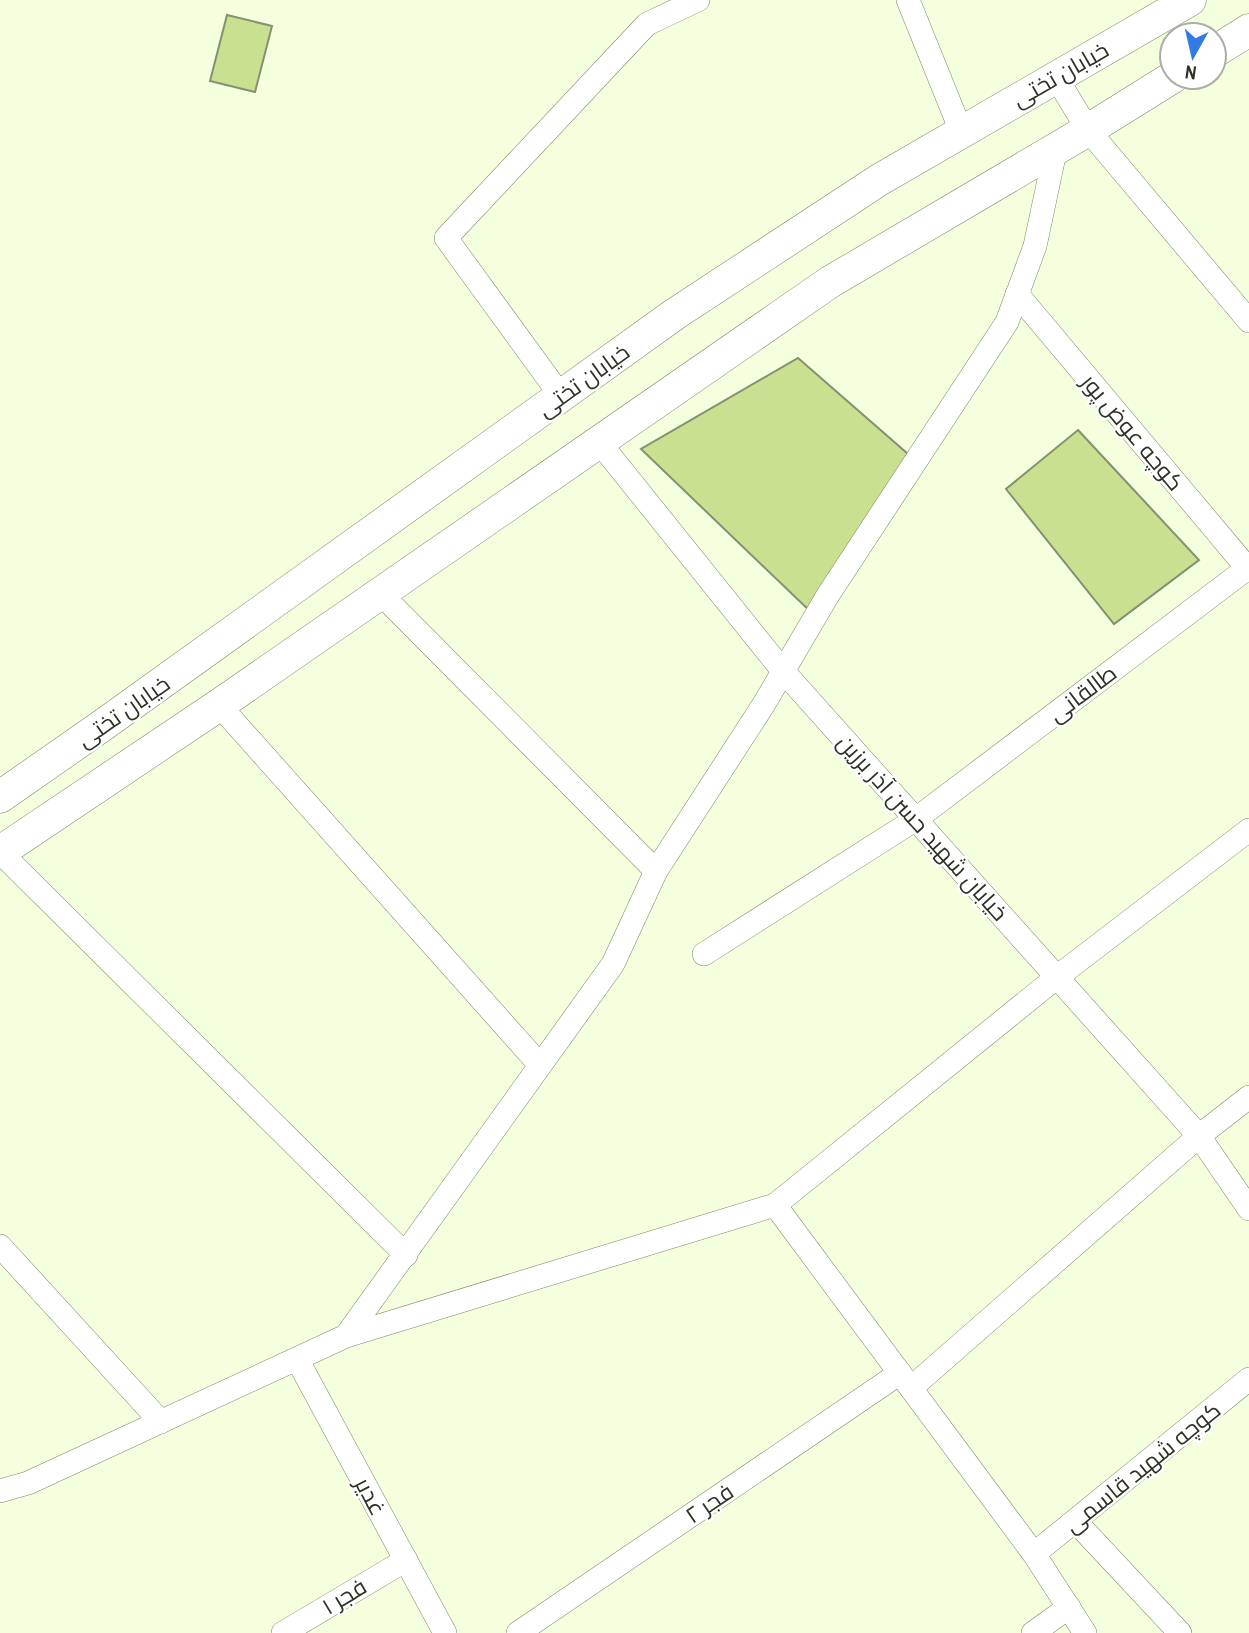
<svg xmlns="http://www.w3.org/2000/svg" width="1249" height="1633" font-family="'Archivo Narrow',Cairo,sans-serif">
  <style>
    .building { fill: #c8e08f; stroke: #869071; stroke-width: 2 }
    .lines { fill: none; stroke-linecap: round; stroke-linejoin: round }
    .minor-casing { stroke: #7c8667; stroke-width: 24 }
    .secondary-casing { stroke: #7c8667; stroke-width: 33 }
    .minor { stroke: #fff; stroke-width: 23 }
    .secondary { stroke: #fff; stroke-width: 32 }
    .labels { text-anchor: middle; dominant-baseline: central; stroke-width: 5; stroke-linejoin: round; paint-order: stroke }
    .street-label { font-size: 23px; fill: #2d3225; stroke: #fff }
  </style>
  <rect width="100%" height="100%" fill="#f3ffdd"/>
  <g class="building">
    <path d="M 227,15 L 272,26 L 255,92 L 210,81 Z"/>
    <path d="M 798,358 L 916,461 L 815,616 L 641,449 Z"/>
    <path d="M 1078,430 L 1199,560 L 1114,624 L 1006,489 Z"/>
  </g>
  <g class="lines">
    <g class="minor-casing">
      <g id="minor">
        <path d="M 908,0 L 961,131"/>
        <path d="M 1056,77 L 1088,130 L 1249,321"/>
        <path d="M 1017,294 L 1249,570"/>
        <path d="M 561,396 L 446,238 L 647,24 L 698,0"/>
        <path d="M 599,442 L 783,671 L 1199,1136 L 1249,1209"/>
        <path d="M 380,593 L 656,871"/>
        <path d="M 219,705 L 540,1065"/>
        <path d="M 0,852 L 406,1255"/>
        <path d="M 704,954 L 916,819 L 1249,567"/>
        <path d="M 775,1205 L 1057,977 L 1249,830"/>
        <path d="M 0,1246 L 161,1422"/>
        <path d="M 346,1336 L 613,964 L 656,871 L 764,704 L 828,595 L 1007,322 L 1035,246 L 1056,147"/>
        <path d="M 297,1359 L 445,1633"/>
        <path d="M 911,1388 L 1199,1136 L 1249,1097"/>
        <path d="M 0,1491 L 28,1483 L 346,1336 L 775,1205 L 1034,1554 L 1085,1633"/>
        <path d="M 1076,1522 L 1180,1633"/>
        <path d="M 1034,1554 L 1249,1379"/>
        <path d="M 283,1633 L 406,1560"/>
        <path d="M 518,1633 L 900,1373"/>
        <path d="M 1033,1633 L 1069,1607"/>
      </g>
    </g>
    <g class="secondary-casing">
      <g id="secondary">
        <path d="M 1214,52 L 1249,30"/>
        <path d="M 0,797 L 103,725 L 675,314 L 879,180 L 1190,0"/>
        <path d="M 0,852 L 219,705 L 830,282 L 1088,130 L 1173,77"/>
      </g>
    </g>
    <use href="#minor" class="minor"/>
    <use href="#secondary" class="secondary"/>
  </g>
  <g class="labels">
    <g class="street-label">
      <text transform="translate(1060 74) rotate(-30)">خیابان تختی</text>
      <text transform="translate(583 380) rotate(-36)">خیابان تختی</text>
      <text transform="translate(1133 432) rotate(50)">کوچه عوض پور</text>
      <text transform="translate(1082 693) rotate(-37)">طالقانی</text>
      <text transform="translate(123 711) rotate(-35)">خیابان تختی</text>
      <text transform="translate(923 827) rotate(48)">خیابان شهید حسن آذر برزین</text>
      <text transform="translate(1142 1467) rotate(-39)">کوچه شهید قاسمی</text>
      <text transform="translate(371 1496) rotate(62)">غدیر</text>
      <text transform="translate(709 1503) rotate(-34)">فجر ۲</text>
      <text transform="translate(344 1596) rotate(-31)">فجر ۱</text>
    </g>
  </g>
  <g transform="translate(1193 56) rotate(188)"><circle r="33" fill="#ffffff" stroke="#abada8" stroke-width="2"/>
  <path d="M0-5L12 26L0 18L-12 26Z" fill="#347ae7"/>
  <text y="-10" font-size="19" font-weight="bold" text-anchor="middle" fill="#2d3225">N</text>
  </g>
</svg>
